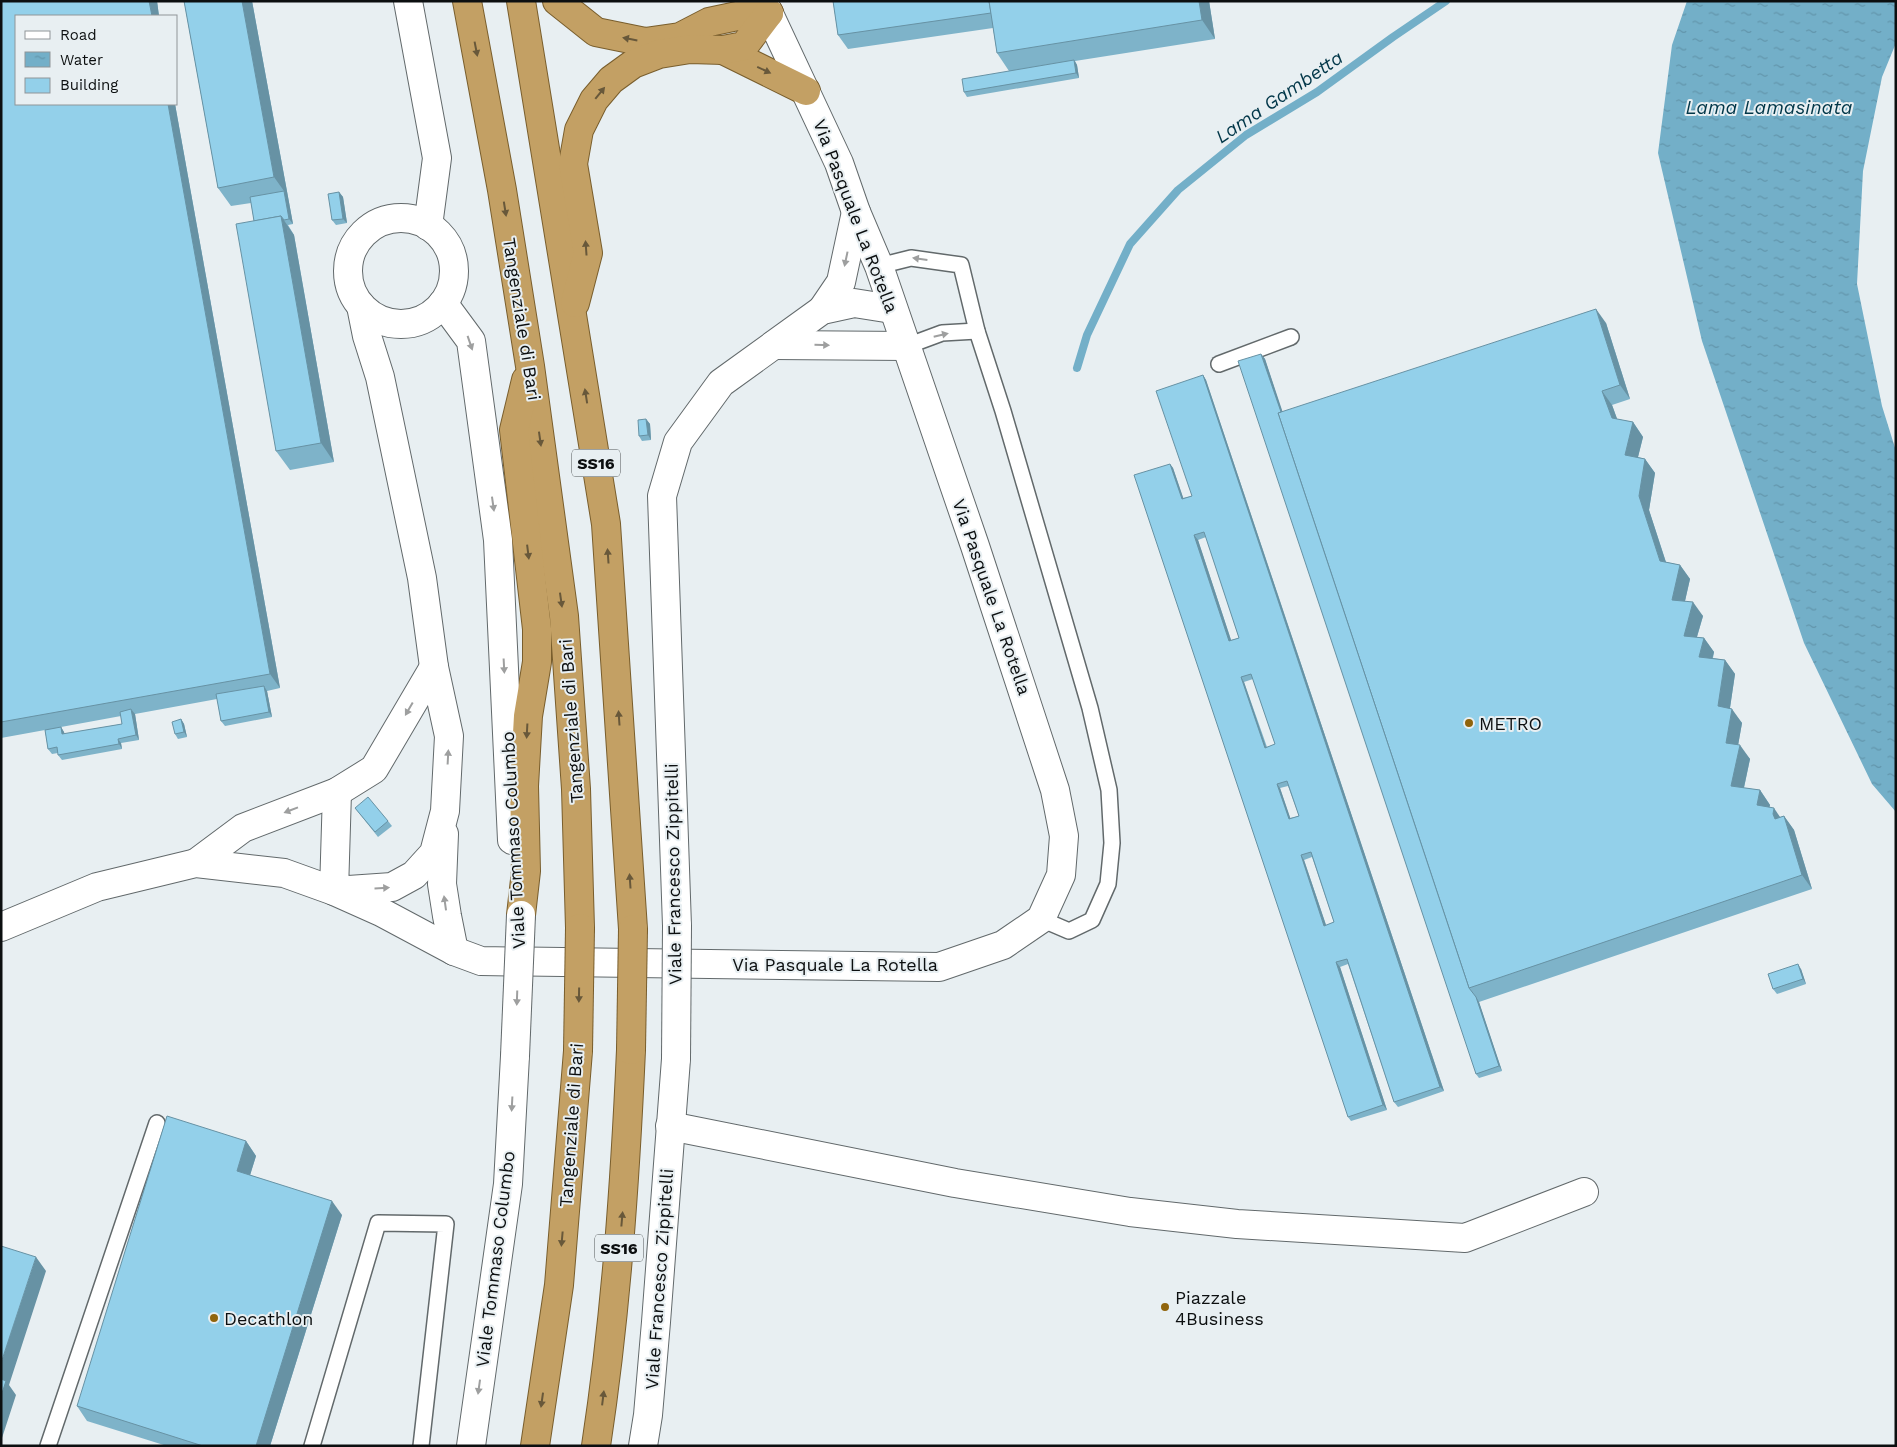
<svg xmlns="http://www.w3.org/2000/svg" width="1897" height="1447" font-family="'Work Sans',sans-serif">
  <style>
    .water { fill: url(#water-ripples) }
    .lines { fill: none; stroke-linecap: round; stroke-linejoin: round }
    .stream { stroke: #73afc8; stroke-width: 8 }
    .service-casing { stroke: #62696b; stroke-width: 18 }
    .minor-casing { stroke: #62696b; stroke-width: 30 }
    .tertiary-casing { stroke: #62696b; stroke-width: 30 }
    .trunk-casing { stroke: #795e2d; stroke-width: 30 }
    .service { stroke: #fff; stroke-width: 15 }
    .minor { stroke: #fff; stroke-width: 28 }
    .tertiary { stroke: #fff; stroke-width: 28 }
    .trunk { stroke: #c3a064; stroke-width: 28 }
    .minor-bridge-casing { stroke: #62696b; stroke-width: 30; stroke-linecap: butt }
    .tertiary-bridge-casing { stroke: #62696b; stroke-width: 30; stroke-linecap: butt }
    .trunk-bridge-casing { stroke: #795e2d; stroke-width: 30; stroke-linecap: butt }
    .minor-bridge { stroke: #fff; stroke-width: 28 }
    .tertiary-bridge { stroke: #fff; stroke-width: 28 }
    .trunk-bridge { stroke: #c3a064; stroke-width: 28 }
    .wall { fill: #7eb3c9; fill-rule: evenodd }
    .shaded-wall { fill: #6792a4 }
    .building { fill: #93d0ea; stroke: #6792a4; fill-rule: evenodd }
    .oneway { fill: #68583a }
    .oneway2 { fill: #9e9f9f }
    .poi-dot { fill: #90640c; stroke: #e8eff2; stroke-width: 2 }
    .labels { text-anchor: middle; dominant-baseline: central; stroke-width: 4; stroke-linejoin: round; paint-order: stroke }
    .shield { fill: #e8eff2; stroke: #4e5254; stroke-width: 1 }
    .shield-label { font-size: 16px; font-weight: bold; fill: #0c0f10 }
    .street-label { font-size: 18px; fill: #0c0f10; stroke: #e8eff2 }
    .poi-label { font-size: 18px; fill: #0c0f10; stroke: #e8eff2; text-anchor: start }
    .water-label { font-size: 19px; font-style: italic; fill: #003648; stroke: #e8eff2 }
  </style>
  <defs>
    <pattern id="water-ripples" width="26" height="14" patternUnits="userSpaceOnUse" patternTransform="scale(1.25)"><rect width="26" height="14" fill="#73afc8"/><path d="M2 4q2-2 4 0t4 0M15 11q2-2 4 0t4 0" fill="none" stroke="#6295ab"/></pattern>
  </defs>
  <rect width="100%" height="100%" fill="#e8eff2"/>
  <path class="water" d="M 1687,1 L 1896,1 L 1896,43 L 1882,77 L 1863,171 L 1857,284 L 1882,406 L 1896,451 L 1896,812 L 1872,784 L 1804,643 L 1702,341 L 1658,153 L 1672,45 Z"/>
  <g class="lines">
    <path class="stream" d="M 1077,368 L 1087,335 L 1130,244 L 1178,190 L 1246,135 L 1317,92 L 1393,37 L 1446,1"/>
    <g class="service-casing">
      <g id="service">
        <path d="M 879,266 L 911,258 L 961,265 L 977,331 L 1003,411 L 1090,708 L 1109,790 L 1112,843 L 1108,884 L 1092,920 L 1069,931 L 1041,919"/>
        <path d="M 907,346 L 942,333 L 977,331"/>
        <path d="M 1219,364 L 1291,337"/>
        <path d="M 48,1446 L 157,1123"/>
        <path d="M 312,1446 L 378,1223 L 446,1224 L 421,1446"/>
      </g>
    </g>
    <g class="minor-casing">
      <g id="minor">
        <path d="M 408,1 L 437,158 L 428,226"/>
        <circle cx="401" cy="271" r="53"/>
        <path d="M 443,303 L 471,341 L 498,540 L 512,840"/>
        <path d="M 822,310 L 841,282 L 856,212"/>
        <path d="M 774,345 L 907,346"/>
        <path d="M 337,792 L 334,891 L 392,887 L 414,875 L 434,853 L 445,811 L 449,736 L 434,667 L 422,578 L 380,377 L 367,336 L 361,306"/>
        <path d="M 444,834 L 442,884 L 447,916 L 454,951"/>
        <path d="M 196,863 L 243,828 L 337,792 L 374,769 L 434,667"/>
        <path d="M 677,926 L 662,496 L 678,442 L 721,383 L 822,310 L 854,303 L 892,309"/>
        <path d="M 670,1126 L 955,1183 L 1130,1212 L 1237,1224 L 1465,1238 L 1584,1192"/>
        <path d="M 643,1446 L 648,1415 L 656,1322 L 676,1059"/>
      </g>
    </g>
    <g class="tertiary-casing">
      <g id="tertiary">
        <path d="M 1,927 L 97,887 L 196,863 L 284,873 L 334,891 L 381,912 L 454,951 L 481,961 L 939,967 L 1003,945 L 1041,919 L 1061,875 L 1064,836 L 1055,790 L 975,546 L 879,266 L 856,212 L 839,163 L 763,1"/>
        <path d="M 471,1446 L 508,1184 L 515,1056"/>
      </g>
    </g>
    <g class="trunk-casing">
      <g id="trunk">
        <path d="M 467,1 L 502,190 L 530,366 L 564,616 L 576,789 L 580,928"/>
        <path d="M 521,1 L 606,524 L 633,929"/>
        <path d="M 557,1 L 596,32 L 645,42 L 680,37 L 709,22 L 742,15 L 769,13"/>
        <path d="M 723,50 L 806,91"/>
        <path d="M 575,303 L 588,253 L 573,164 L 579,130 L 594,100 L 611,80 L 633,64 L 659,54 L 690,49 L 723,50 L 744,46 L 769,13"/>
        <path d="M 521,915 L 526,871 L 524,786 L 528,716 L 537,662 L 537,629 L 514,430 L 526,380"/>
        <path d="M 535,1446 L 559,1285 L 578,1051"/>
        <path d="M 596,1446 C 616,1314 625,1183 631,1050"/>
      </g>
    </g>
    <use href="#service" class="service"/>
    <use href="#minor" class="minor"/>
    <use href="#tertiary" class="tertiary"/>
    <use href="#trunk" class="trunk"/>
    <g class="minor-bridge-casing">
      <path id="minor-bridge" d="M 676,1059 L 677,926"/>
    </g>
    <g class="tertiary-bridge-casing">
      <path id="tertiary-bridge" d="M 515,1056 L 521,915"/>
    </g>
    <g class="trunk-bridge-casing">
      <g id="trunk-bridge">
        <path d="M 631,1050 L 633,929"/>
        <path d="M 578,1051 L 580,928"/>
      </g>
    </g>
    <use href="#minor-bridge" class="minor-bridge"/>
    <use href="#tertiary-bridge" class="tertiary-bridge"/>
    <use href="#trunk-bridge" class="trunk-bridge"/>
  </g>
  <g class="wall">
    <path d="M 1,1 L 157,1 L 159,16 L 16,16 L 16,104 L 175,104 L 280,688 L 267,691 L 272,717 L 225,726 L 221,721 L 217,699 L 135,714 L 139,740 L 121,743 L 122,749 L 62,760 L 58,755 L 58,753 L 52,754 L 48,749 L 45,730 L 1,738 ZM 121,716 L 122,724 L 65,734 L 61,727 Z"/>
    <path d="M 184,1 L 252,1 L 293,224 L 288,225 L 294,235 L 334,462 L 290,470 L 276,451 L 254,221 L 251,203 L 231,206 L 218,188 Z"/>
    <path d="M 833,1 L 1209,1 L 1215,39 L 1075,61 L 1077,65 L 1079,78 L 967,97 L 964,92 L 1009,71 L 997,53 L 993,28 L 848,49 L 838,35 Z"/>
    <path d="M 339,192 L 343,197 L 347,223 L 336,225 L 332,220 Z"/>
    <path d="M 1606,323 L 1630,399 L 1612,405 L 1617,419 L 1633,422 L 1643,437 L 1638,457 L 1645,459 L 1655,473 L 1649,510 L 1666,562 L 1680,565 L 1690,579 L 1685,601 L 1703,616 L 1697,637 L 1704,638 L 1714,652 L 1713,658 L 1725,660 L 1735,674 L 1730,708 L 1742,723 L 1738,745 L 1750,759 L 1744,788 L 1760,790 L 1770,805 L 1769,807 L 1780,817 L 1784,816 L 1794,830 L 1812,889 L 1479,1002 L 1502,1071 L 1479,1078 L 1476,1074 L 1261,354 L 1265,359 L 1282,412 Z"/>
    <path d="M 1203,375 L 1206,380 L 1444,1091 L 1398,1107 L 1394,1102 L 1348,964 L 1340,967 L 1387,1110 L 1351,1121 L 1348,1117 L 1170,464 L 1173,468 L 1183,498 L 1192,496 ZM 1206,537 L 1239,638 L 1231,640 L 1198,540 ZM 1253,679 L 1275,744 L 1267,747 L 1244,682 ZM 1288,786 L 1299,816 L 1290,818 L 1280,788 ZM 1312,857 L 1334,922 L 1326,925 L 1304,860 Z"/>
    <path d="M 646,419 L 650,424 L 651,440 L 642,441 L 639,436 Z"/>
    <path d="M 181,719 L 184,724 L 187,737 L 178,739 L 175,734 Z"/>
    <path d="M 355,808 L 388,821 L 392,826 L 378,837 Z"/>
    <path d="M 1801,969 L 1806,984 L 1777,994 L 1773,989 Z"/>
    <path d="M 246,1141 L 256,1156 L 250,1175 L 342,1215 L 270,1446 L 167,1446 L 87,1421 L 77,1406 Z"/>
  </g>
  <g class="shaded-wall">
    <path d="M 149,1 L 157,1 L 159,16 L 152,16 Z"/>
    <path d="M 242,1 L 252,1 L 293,224 L 289,219 L 284,191 L 274,177 Z"/>
    <path d="M 1199,1 L 1209,1 L 1215,39 L 1202,20 Z"/>
    <path d="M 1074,60 L 1077,65 L 1079,78 L 1076,73 Z"/>
    <path d="M 168,104 L 175,104 L 280,688 L 270,674 Z"/>
    <path d="M 339,192 L 343,197 L 347,223 L 343,219 Z"/>
    <path d="M 281,216 L 294,235 L 334,462 L 321,443 Z"/>
    <path d="M 1596,309 L 1606,323 L 1630,399 L 1620,385 Z"/>
    <path d="M 1261,354 L 1265,359 L 1474,986 Z"/>
    <path d="M 1203,375 L 1206,380 L 1444,1091 L 1440,1087 Z"/>
    <path d="M 1602,391 L 1612,405 L 1622,432 L 1612,418 Z"/>
    <path d="M 646,419 L 650,424 L 651,440 L 648,435 Z"/>
    <path d="M 1633,422 L 1643,437 L 1635,469 L 1625,455 Z"/>
    <path d="M 1645,459 L 1655,473 L 1649,510 L 1670,575 L 1660,561 L 1639,496 Z"/>
    <path d="M 1170,464 L 1173,468 L 1185,503 L 1182,499 Z"/>
    <path d="M 1194,535 L 1198,540 L 1233,646 L 1229,641 Z"/>
    <path d="M 1680,565 L 1690,579 L 1682,614 L 1672,600 Z"/>
    <path d="M 1693,602 L 1703,616 L 1693,650 L 1684,636 Z"/>
    <path d="M 1704,638 L 1714,652 L 1709,671 L 1699,657 Z"/>
    <path d="M 1725,660 L 1735,674 L 1728,721 L 1718,706 Z"/>
    <path d="M 1241,677 L 1244,682 L 1268,753 L 1265,748 Z"/>
    <path d="M 264,686 L 267,691 L 272,717 L 269,712 Z"/>
    <path d="M 131,709 L 135,714 L 139,740 L 136,735 Z"/>
    <path d="M 1732,709 L 1742,723 L 1736,757 L 1726,743 Z"/>
    <path d="M 181,719 L 184,724 L 187,737 L 184,732 Z"/>
    <path d="M 61,727 L 64,732 L 65,739 L 62,734 Z"/>
    <path d="M 118,739 L 121,743 L 122,749 L 119,744 Z"/>
    <path d="M 1740,745 L 1750,759 L 1741,801 L 1731,786 Z"/>
    <path d="M 1277,784 L 1280,788 L 1292,823 L 1289,819 Z"/>
    <path d="M 1760,790 L 1770,805 L 1767,819 L 1757,805 Z"/>
    <path d="M 1774,808 L 1784,823 L 1775,819 L 1773,814 Z"/>
    <path d="M 1784,816 L 1794,830 L 1812,889 L 1802,875 Z"/>
    <path d="M 1301,855 L 1304,860 L 1328,931 L 1324,926 Z"/>
    <path d="M 1336,962 L 1340,967 L 1387,1110 L 1383,1105 Z"/>
    <path d="M 1798,964 L 1801,969 L 1806,984 L 1803,979 Z"/>
    <path d="M 1476,997 L 1479,1002 L 1502,1071 L 1499,1066 Z"/>
    <path d="M 246,1141 L 256,1156 L 247,1185 L 237,1171 Z"/>
    <path d="M 332,1201 L 342,1215 L 270,1446 L 256,1446 Z"/>
    <path d="M 36,1257 L 46,1271 L 9,1385 L 16,1395 L 1,1441 L 1,1363 Z"/>
  </g>
  <g class="building">
    <path d="M 1,1 L 149,1 L 152,16 L 16,16 L 16,104 L 168,104 L 270,674 L 1,722 Z"/>
    <path d="M 184,1 L 242,1 L 274,177 L 218,188 Z"/>
    <path d="M 833,1 L 989,1 L 991,13 L 838,35 Z"/>
    <path d="M 989,1 L 1199,1 L 1202,20 L 997,53 Z"/>
    <path d="M 1074,60 L 1076,73 L 964,92 L 962,79 Z"/>
    <path d="M 284,191 L 289,219 L 284,220 L 281,216 L 254,221 L 250,197 Z"/>
    <path d="M 339,192 L 343,219 L 332,220 L 328,194 Z"/>
    <path d="M 281,216 L 321,443 L 276,451 L 236,224 Z"/>
    <path d="M 1596,309 L 1620,385 L 1602,391 L 1612,418 L 1633,422 L 1625,455 L 1645,459 L 1639,496 L 1660,561 L 1680,565 L 1672,600 L 1693,602 L 1684,636 L 1704,638 L 1699,657 L 1725,660 L 1718,706 L 1732,709 L 1726,743 L 1740,745 L 1731,786 L 1760,790 L 1757,805 L 1774,808 L 1773,814 L 1775,819 L 1784,816 L 1802,875 L 1469,988 L 1278,413 Z"/>
    <path d="M 1261,354 L 1281,412 L 1278,413 L 1469,988 L 1476,997 L 1499,1066 L 1476,1074 L 1238,361 Z"/>
    <path d="M 1203,375 L 1440,1087 L 1394,1102 L 1347,959 L 1336,962 L 1383,1105 L 1348,1117 L 1134,475 L 1170,464 L 1182,499 L 1192,496 L 1156,391 ZM 1204,532 L 1239,638 L 1229,641 L 1194,535 ZM 1251,674 L 1275,744 L 1265,748 L 1241,677 ZM 1287,781 L 1299,816 L 1289,819 L 1277,784 ZM 1311,852 L 1334,922 L 1324,926 L 1301,855 Z"/>
    <path d="M 646,419 L 648,435 L 639,436 L 638,420 Z"/>
    <path d="M 264,686 L 269,712 L 221,721 L 216,694 Z"/>
    <path d="M 131,709 L 136,735 L 118,739 L 119,744 L 58,755 L 57,747 L 48,749 L 45,730 L 61,727 L 62,734 L 122,724 L 120,712 Z"/>
    <path d="M 181,719 L 184,732 L 175,734 L 172,722 Z"/>
    <path d="M 368,797 L 388,821 L 375,832 L 355,808 Z"/>
    <path d="M 1798,964 L 1803,979 L 1773,989 L 1768,974 Z"/>
    <path d="M 167,1116 L 246,1141 L 237,1171 L 332,1201 L 256,1446 L 203,1446 L 77,1406 Z"/>
    <path d="M 1,1246 L 36,1257 L 1,1363 Z"/>
    <path d="M 1,1379 L 6,1381 L 1,1396 Z"/>
  </g>
  <defs><path id="oneway-solid" d="M-6-.8H1V-3.2L6.5 0L1 3.2V.8H-6Z" transform="scale(1.25)"/></defs>
  <g class="oneway">
    <use href="#oneway-solid" transform="translate(630 39) rotate(-169)"/>
    <use href="#oneway-solid" transform="translate(476 49) rotate(79)"/>
    <use href="#oneway-solid" transform="translate(764 70) rotate(25)"/>
    <use href="#oneway-solid" transform="translate(600 93) rotate(-51)"/>
    <use href="#oneway-solid" transform="translate(505 209) rotate(81)"/>
    <use href="#oneway-solid" transform="translate(586 248) rotate(-94)"/>
    <use href="#oneway-solid" transform="translate(586 396) rotate(-99)"/>
    <use href="#oneway-solid" transform="translate(540 439) rotate(82)"/>
    <use href="#oneway-solid" transform="translate(528 552) rotate(83)"/>
    <use href="#oneway-solid" transform="translate(608 556) rotate(-94)"/>
    <use href="#oneway-solid" transform="translate(561 600) rotate(82)"/>
    <use href="#oneway-solid" transform="translate(619 718) rotate(-94)"/>
    <use href="#oneway-solid" transform="translate(527 731) rotate(93)"/>
    <use href="#oneway-solid" transform="translate(630 881) rotate(-94)"/>
    <use href="#oneway-solid" transform="translate(579 995) rotate(91)"/>
    <use href="#oneway-solid" transform="translate(622 1219) rotate(-85)"/>
    <use href="#oneway-solid" transform="translate(562 1239) rotate(95)"/>
    <use href="#oneway-solid" transform="translate(603 1398) rotate(-83)"/>
    <use href="#oneway-solid" transform="translate(542 1400) rotate(98)"/>
  </g>
  <g class="oneway2">
    <use href="#oneway-solid" transform="translate(846 259) rotate(102)"/>
    <use href="#oneway-solid" transform="translate(920 259) rotate(-172)"/>
    <use href="#oneway-solid" transform="translate(941 335) rotate(-13)"/>
    <use href="#oneway-solid" transform="translate(470 343) rotate(71)"/>
    <use href="#oneway-solid" transform="translate(822 345) rotate(1)"/>
    <use href="#oneway-solid" transform="translate(493 504) rotate(82)"/>
    <use href="#oneway-solid" transform="translate(504 666) rotate(87)"/>
    <use href="#oneway-solid" transform="translate(409 709) rotate(120)"/>
    <use href="#oneway-solid" transform="translate(448 757) rotate(-87)"/>
    <use href="#oneway-solid" transform="translate(291 810) rotate(159)"/>
    <use href="#oneway-solid" transform="translate(382 888) rotate(-3)"/>
    <use href="#oneway-solid" transform="translate(445 903) rotate(-98)"/>
    <use href="#oneway-solid" transform="translate(517 998) rotate(92)"/>
    <use href="#oneway-solid" transform="translate(512 1104) rotate(93)"/>
    <use href="#oneway-solid" transform="translate(479 1387) rotate(98)"/>
  </g>
  <g class="poi-dot">
    <circle cx="1469" cy="723" r="5"/>
    <circle cx="1165" cy="1307" r="5"/>
    <circle cx="214" cy="1318" r="5"/>
  </g>
  <g class="labels">
    <g class="shield">
      <rect x="572" y="449.5" width="48" height="27" rx="4"/>
      <rect x="595" y="1234.5" width="48" height="27" rx="4"/>
    </g>
    <g class="shield-label">
      <text x="596" y="463">SS16</text>
      <text x="619" y="1248">SS16</text>
    </g>
    <g class="street-label">
      <text transform="translate(856 216) rotate(69)">Via Pasquale La Rotella</text>
      <text transform="translate(522 319) rotate(81)">Tangenziale di Bari</text>
      <text transform="translate(992 597) rotate(71)">Via Pasquale La Rotella</text>
      <text transform="translate(571 721) rotate(-94)">Tangenziale di Bari</text>
      <text transform="translate(513 840) rotate(-93)">Viale Tommaso Columbo</text>
      <text transform="translate(673 874) rotate(-91)">Viale Francesco Zippitelli</text>
      <text x="835" y="964">Via Pasquale La Rotella</text>
      <text transform="translate(571 1125) rotate(-86)">Tangenziale di Bari</text>
      <text transform="translate(495 1259) rotate(-83)">Viale Tommaso Columbo</text>
      <text transform="translate(659 1279) rotate(-86)">Viale Francesco Zippitelli</text>
    </g>
    <g class="poi-label">
      <text x="1479" y="723">METRO</text>
      <text x="1175" y="1297">Piazzale<tspan x="1175" dy="21">4Business</tspan></text>
      <text x="224" y="1318">Decathlon</text>
    </g>
    <g class="water-label">
      <text transform="translate(1279 97) rotate(-34)">Lama Gambetta</text>
      <text x="1769" y="107">Lama Lamasinata</text>
    </g>
  </g>
  <rect width="1897" height="1447" fill="none" stroke="#0c0f10" stroke-width="5"/>
  <rect x="15" y="15" width="162" height="90" fill="#e8eff2" stroke="#909598"/>
  <rect x="25" y="31" width="25" height="8" fill="#ffffff" stroke="#909598"/>
  <text x="60" y="40" font-size="15" fill="#0c0f10">Road</text>
  <rect x="25" y="52" width="25" height="15" fill="url(#water-ripples)" stroke="#909598"/>
  <text x="60" y="65" font-size="15" fill="#0c0f10">Water</text>
  <rect x="25" y="78" width="25" height="15" fill="#93d0ea" stroke="#909598"/>
  <text x="60" y="90" font-size="15" fill="#0c0f10">Building</text>
</svg>
